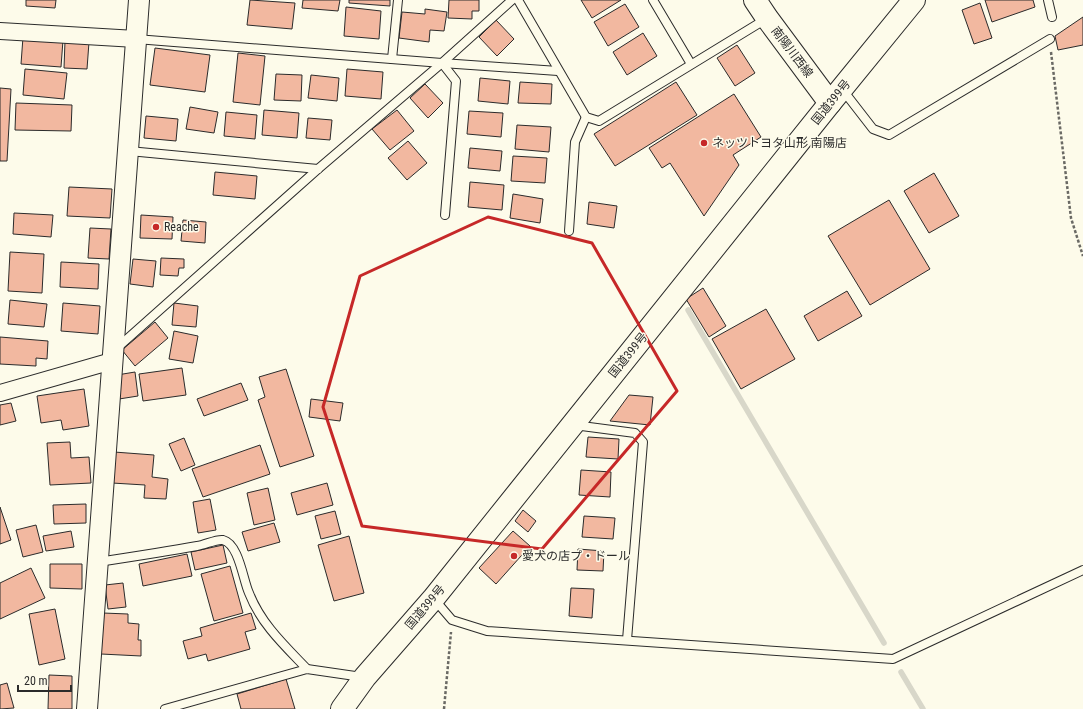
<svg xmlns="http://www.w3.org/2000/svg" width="1083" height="709" font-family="'Roboto Condensed','Noto Sans JP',sans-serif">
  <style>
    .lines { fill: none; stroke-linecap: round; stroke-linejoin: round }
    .stream { stroke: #d8d7c9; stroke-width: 5.5 }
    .building { fill: #f2b8a0; stroke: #2b2b2b }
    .service-casing { stroke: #2b2b2b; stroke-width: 10 }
    .minor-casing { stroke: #2b2b2b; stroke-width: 18 }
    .tertiary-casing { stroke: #2b2b2b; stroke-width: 22 }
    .secondary-casing { stroke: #2b2b2b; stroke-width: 24 }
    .trunk-casing { stroke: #2b2b2b; stroke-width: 24 }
    .path { stroke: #6a6964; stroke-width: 2.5; stroke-dasharray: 3 2; stroke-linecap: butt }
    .service { stroke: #fdfbea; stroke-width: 8 }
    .minor { stroke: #fdfbea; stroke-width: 16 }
    .tertiary { stroke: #fdfbea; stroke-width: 20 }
    .secondary { stroke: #fdfbea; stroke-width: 22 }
    .trunk { stroke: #fdfbea; stroke-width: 22 }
    .marked { fill: none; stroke: #c62828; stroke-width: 3; stroke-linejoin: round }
    .poi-dot { fill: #c62828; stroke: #fdfbea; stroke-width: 1.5 }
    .labels { text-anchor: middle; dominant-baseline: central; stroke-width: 3; stroke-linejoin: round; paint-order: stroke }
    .street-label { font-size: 12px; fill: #2b2b2b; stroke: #fdfbea }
    .poi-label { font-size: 12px; fill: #2b2b2b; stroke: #fdfbea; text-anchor: start }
  </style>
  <rect width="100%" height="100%" fill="#fdfbea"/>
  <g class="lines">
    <g class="stream">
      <path d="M 688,310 L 884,643"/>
      <path d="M 901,672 L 923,709"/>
    </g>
  </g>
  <g class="building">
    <path d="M 26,0 L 56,0 L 55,8 L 26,6 Z"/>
    <path d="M 250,0 L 295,3 L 292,29 L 247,25 Z"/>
    <path d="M 303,0 L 340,0 L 338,11 L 302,8 Z"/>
    <path d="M 349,0 L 390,0 L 390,6 L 349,3 Z"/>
    <path d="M 449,0 L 479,0 L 479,11 L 472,11 L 472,19 L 448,18 Z"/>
    <path d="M 581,0 L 621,0 L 592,18 Z"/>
    <path d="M 985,0 L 1033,0 L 1035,7 L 992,22 Z"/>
    <path d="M 980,3 L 992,38 L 974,44 L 962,10 Z"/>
    <path d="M 625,4 L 639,27 L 608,46 L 594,22 Z"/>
    <path d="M 346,7 L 381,11 L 379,39 L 344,36 Z"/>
    <path d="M 425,9 L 447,12 L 444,31 L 430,30 L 429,42 L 399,38 L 402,12 L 425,14 Z"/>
    <path d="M 1083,17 L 1083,45 L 1058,50 L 1055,36 Z"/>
    <path d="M 496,20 L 514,39 L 497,56 L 479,37 Z"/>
    <path d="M 643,33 L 657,56 L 627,75 L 613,52 Z"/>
    <path d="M 23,37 L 63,40 L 61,67 L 21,64 Z"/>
    <path d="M 65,41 L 89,42 L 87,69 L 64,68 Z"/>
    <path d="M 737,45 L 755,73 L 735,86 L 717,58 Z"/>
    <path d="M 155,48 L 210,55 L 205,92 L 150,85 Z"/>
    <path d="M 238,53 L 265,56 L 260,105 L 233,102 Z"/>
    <path d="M 25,69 L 67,73 L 64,99 L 23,95 Z"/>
    <path d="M 347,69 L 383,72 L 381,99 L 345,96 Z"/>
    <path d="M 276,74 L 302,75 L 301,101 L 274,100 Z"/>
    <path d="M 311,75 L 339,78 L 337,101 L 308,98 Z"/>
    <path d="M 480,78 L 510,81 L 508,104 L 478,101 Z"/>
    <path d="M 520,82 L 552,84 L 551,104 L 518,103 Z"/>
    <path d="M 676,82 L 697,115 L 615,166 L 594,134 Z"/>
    <path d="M 425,84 L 443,103 L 428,118 L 410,98 Z"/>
    <path d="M 0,88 L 11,89 L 7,161 L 0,161 Z"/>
    <path d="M 734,94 L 761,137 L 733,155 L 739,165 L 704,216 L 670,163 L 662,168 L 649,148 Z"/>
    <path d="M 16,103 L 72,105 L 71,131 L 15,130 Z"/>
    <path d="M 190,107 L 218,112 L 214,133 L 186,129 Z"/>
    <path d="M 264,110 L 299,113 L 297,138 L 262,135 Z"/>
    <path d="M 397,110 L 414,131 L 390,150 L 372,129 Z"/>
    <path d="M 469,111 L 503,113 L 501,137 L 467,134 Z"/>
    <path d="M 226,112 L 257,115 L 255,139 L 224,136 Z"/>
    <path d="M 146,116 L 178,119 L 176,141 L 144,138 Z"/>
    <path d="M 308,118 L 332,120 L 330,140 L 306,138 Z"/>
    <path d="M 517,125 L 551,127 L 549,152 L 515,149 Z"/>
    <path d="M 408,141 L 427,163 L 407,180 L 388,158 Z"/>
    <path d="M 470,148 L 502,151 L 500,171 L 468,168 Z"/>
    <path d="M 513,156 L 547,158 L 545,183 L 511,181 Z"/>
    <path d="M 215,172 L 257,176 L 255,199 L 213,195 Z"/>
    <path d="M 934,173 L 959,216 L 929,233 L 904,191 Z"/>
    <path d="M 470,182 L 504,185 L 502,210 L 468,207 Z"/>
    <path d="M 69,187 L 112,189 L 110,218 L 67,216 Z"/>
    <path d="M 513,194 L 543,199 L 540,223 L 510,218 Z"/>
    <path d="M 889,200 L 930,269 L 870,305 L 828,236 Z"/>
    <path d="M 589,202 L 617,206 L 614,228 L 587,224 Z"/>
    <path d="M 14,213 L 53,215 L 51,237 L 13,234 Z"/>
    <path d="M 141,215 L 173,217 L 172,239 L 140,238 Z"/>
    <path d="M 183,220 L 206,222 L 205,243 L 181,241 Z"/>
    <path d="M 90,228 L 111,229 L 109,259 L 88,258 Z"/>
    <path d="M 10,252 L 44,254 L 42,293 L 8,291 Z"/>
    <path d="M 161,258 L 184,259 L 184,268 L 179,268 L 178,276 L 160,275 Z"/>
    <path d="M 133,259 L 156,261 L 153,287 L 130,284 Z"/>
    <path d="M 61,262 L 99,264 L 98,289 L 60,287 Z"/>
    <path d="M 703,288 L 726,326 L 709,337 L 686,299 Z"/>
    <path d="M 847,291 L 862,316 L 818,341 L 804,316 Z"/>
    <path d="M 10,300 L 47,304 L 44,327 L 8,324 Z"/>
    <path d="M 63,303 L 100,306 L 98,334 L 61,331 Z"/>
    <path d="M 174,303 L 198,306 L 196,327 L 172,325 Z"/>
    <path d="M 766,309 L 795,359 L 741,389 L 712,339 Z"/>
    <path d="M 155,322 L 168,338 L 135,366 L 122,350 Z"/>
    <path d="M 174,331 L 198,336 L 193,363 L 169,359 Z"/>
    <path d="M 0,337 L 48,341 L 47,359 L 36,358 L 36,366 L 0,364 Z"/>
    <path d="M 182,368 L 186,395 L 143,401 L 139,374 Z"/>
    <path d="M 286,369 L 314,456 L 280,467 L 258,400 L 265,397 L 259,377 Z"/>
    <path d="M 135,372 L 138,396 L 119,399 L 117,375 Z"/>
    <path d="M 241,383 L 248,400 L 204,416 L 197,399 Z"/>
    <path d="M 84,389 L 89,426 L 63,430 L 61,420 L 41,423 L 37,396 Z"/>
    <path d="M 629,395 L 653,397 L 650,425 L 610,421 Z"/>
    <path d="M 311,399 L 343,403 L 340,421 L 309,417 Z"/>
    <path d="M 11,403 L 16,421 L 0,425 L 0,405 Z"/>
    <path d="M 588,437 L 619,439 L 618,459 L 586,457 Z"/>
    <path d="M 184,438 L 195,465 L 181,471 L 169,444 Z"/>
    <path d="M 70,442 L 71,458 L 89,457 L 91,483 L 50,485 L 47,443 Z"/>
    <path d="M 260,445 L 270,474 L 203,497 L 192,469 Z"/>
    <path d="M 114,452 L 154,455 L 152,477 L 168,479 L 166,499 L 144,498 L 145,485 L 112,483 Z"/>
    <path d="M 581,470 L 611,472 L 610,497 L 579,495 Z"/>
    <path d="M 327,483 L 333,505 L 297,515 L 291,493 Z"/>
    <path d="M 268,488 L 275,520 L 254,525 L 247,493 Z"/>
    <path d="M 210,499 L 216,530 L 198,533 L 193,502 Z"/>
    <path d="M 86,504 L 86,523 L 54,524 L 53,505 Z"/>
    <path d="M 0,507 L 11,540 L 0,544 Z"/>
    <path d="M 523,510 L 536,521 L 528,532 L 515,521 Z"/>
    <path d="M 335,511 L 341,534 L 321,539 L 315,516 Z"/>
    <path d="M 584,516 L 615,518 L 613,539 L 582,537 Z"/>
    <path d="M 274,523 L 280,542 L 248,551 L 242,532 Z"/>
    <path d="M 36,525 L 43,552 L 23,557 L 16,530 Z"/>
    <path d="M 71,531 L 74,547 L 46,551 L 43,536 Z"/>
    <path d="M 513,531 L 530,546 L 496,584 L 479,568 Z"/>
    <path d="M 349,536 L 364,593 L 334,601 L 318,545 Z"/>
    <path d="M 223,545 L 227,563 L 195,570 L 191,552 Z"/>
    <path d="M 578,549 L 604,551 L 603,571 L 577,570 Z"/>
    <path d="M 187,554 L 192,576 L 143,586 L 139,564 Z"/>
    <path d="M 50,564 L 82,564 L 82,589 L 50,588 Z"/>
    <path d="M 230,566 L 243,613 L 214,621 L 201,574 Z"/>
    <path d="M 31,568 L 45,598 L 0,619 L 0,583 Z"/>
    <path d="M 123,583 L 126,607 L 108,609 L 105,585 Z"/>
    <path d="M 571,588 L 594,589 L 592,618 L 569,616 Z"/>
    <path d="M 55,609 L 65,659 L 39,665 L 29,614 Z"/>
    <path d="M 103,613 L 128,614 L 128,623 L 139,624 L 138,640 L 141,640 L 141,656 L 101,654 Z"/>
    <path d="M 251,613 L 256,629 L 245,632 L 250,649 L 208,661 L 206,654 L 188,659 L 183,641 L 202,636 L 200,628 Z"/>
    <path d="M 49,675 L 72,676 L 72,709 L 48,709 Z"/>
    <path d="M 286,679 L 295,709 L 241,709 L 237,694 Z"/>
    <path d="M 7,683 L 14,708 L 0,709 L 0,685 Z"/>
  </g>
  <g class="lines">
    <g class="service-casing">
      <g id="service">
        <path d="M 518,0 L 586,117 L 599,121 L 766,19"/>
        <path d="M 653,0 L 691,64"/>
        <path d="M 1048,0 L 1052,17"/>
        <path d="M 136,39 L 442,63 L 558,71"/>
        <path d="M 392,59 L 398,0"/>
        <path d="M 442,63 L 456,81 L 445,215"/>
        <path d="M 842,89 L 873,129 L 889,135 L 1050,39"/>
        <path d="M 129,151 L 318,169"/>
        <path d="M 569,231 L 575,142 L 586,117"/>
        <path d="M 117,348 L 318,169 L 442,63 L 512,0"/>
        <path d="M 574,425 L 635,433 L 643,442 L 627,640"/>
        <path d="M 98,562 C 131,557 164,552 197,546 C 205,545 216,539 223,540 C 239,544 243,580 249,593 C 261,624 285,646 307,669"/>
        <path d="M 434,599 L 452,620 L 487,631 L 893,659 L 1083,570"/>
        <path d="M 165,709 L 307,669 L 362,677"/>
      </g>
    </g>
    <g class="minor-casing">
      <g id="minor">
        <path d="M 0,31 L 136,39"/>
        <path d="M 0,393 L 112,361"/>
      </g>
    </g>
    <g class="tertiary-casing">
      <path id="tertiary" d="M 87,709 L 139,0"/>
    </g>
    <g class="secondary-casing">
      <path id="secondary" d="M 755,0 L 767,18 L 830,103"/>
    </g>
    <g class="trunk-casing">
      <path id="trunk" d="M 342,709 L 365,677 L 433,599 L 830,103 L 914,0"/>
    </g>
    <g class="path">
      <path d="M 1051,52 L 1071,218 L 1083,256"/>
      <path d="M 444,709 L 451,632"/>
    </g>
    <use href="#service" class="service"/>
    <use href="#minor" class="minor"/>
    <use href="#tertiary" class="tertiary"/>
    <use href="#secondary" class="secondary"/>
    <use href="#trunk" class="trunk"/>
  </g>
  <path class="marked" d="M 488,217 L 592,243 L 677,391 L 542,549 L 362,526 L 323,407 L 360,276 Z"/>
  <g class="poi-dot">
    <circle cx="704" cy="143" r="4"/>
    <circle cx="156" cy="227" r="4"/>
    <circle cx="514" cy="556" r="4"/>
  </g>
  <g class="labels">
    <g class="street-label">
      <text transform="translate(792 52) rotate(53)">南陽川西線</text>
      <text transform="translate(831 102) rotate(-51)">国道399号</text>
      <text transform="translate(628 355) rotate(-51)">国道399号</text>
      <text transform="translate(425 607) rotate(-50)">国道399号</text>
    </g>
    <g class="poi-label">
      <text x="712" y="143">ネッツトヨタ山形 南陽店</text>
      <text x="164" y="227">Reache</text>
      <text x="522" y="556">愛犬の店プ・ドール</text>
    </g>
  </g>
  <path d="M18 685v6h53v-6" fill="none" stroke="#2b2b2b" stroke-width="2"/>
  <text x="24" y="685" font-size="12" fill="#2b2b2b" stroke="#fdfbea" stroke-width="3" paint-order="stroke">20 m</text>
</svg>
